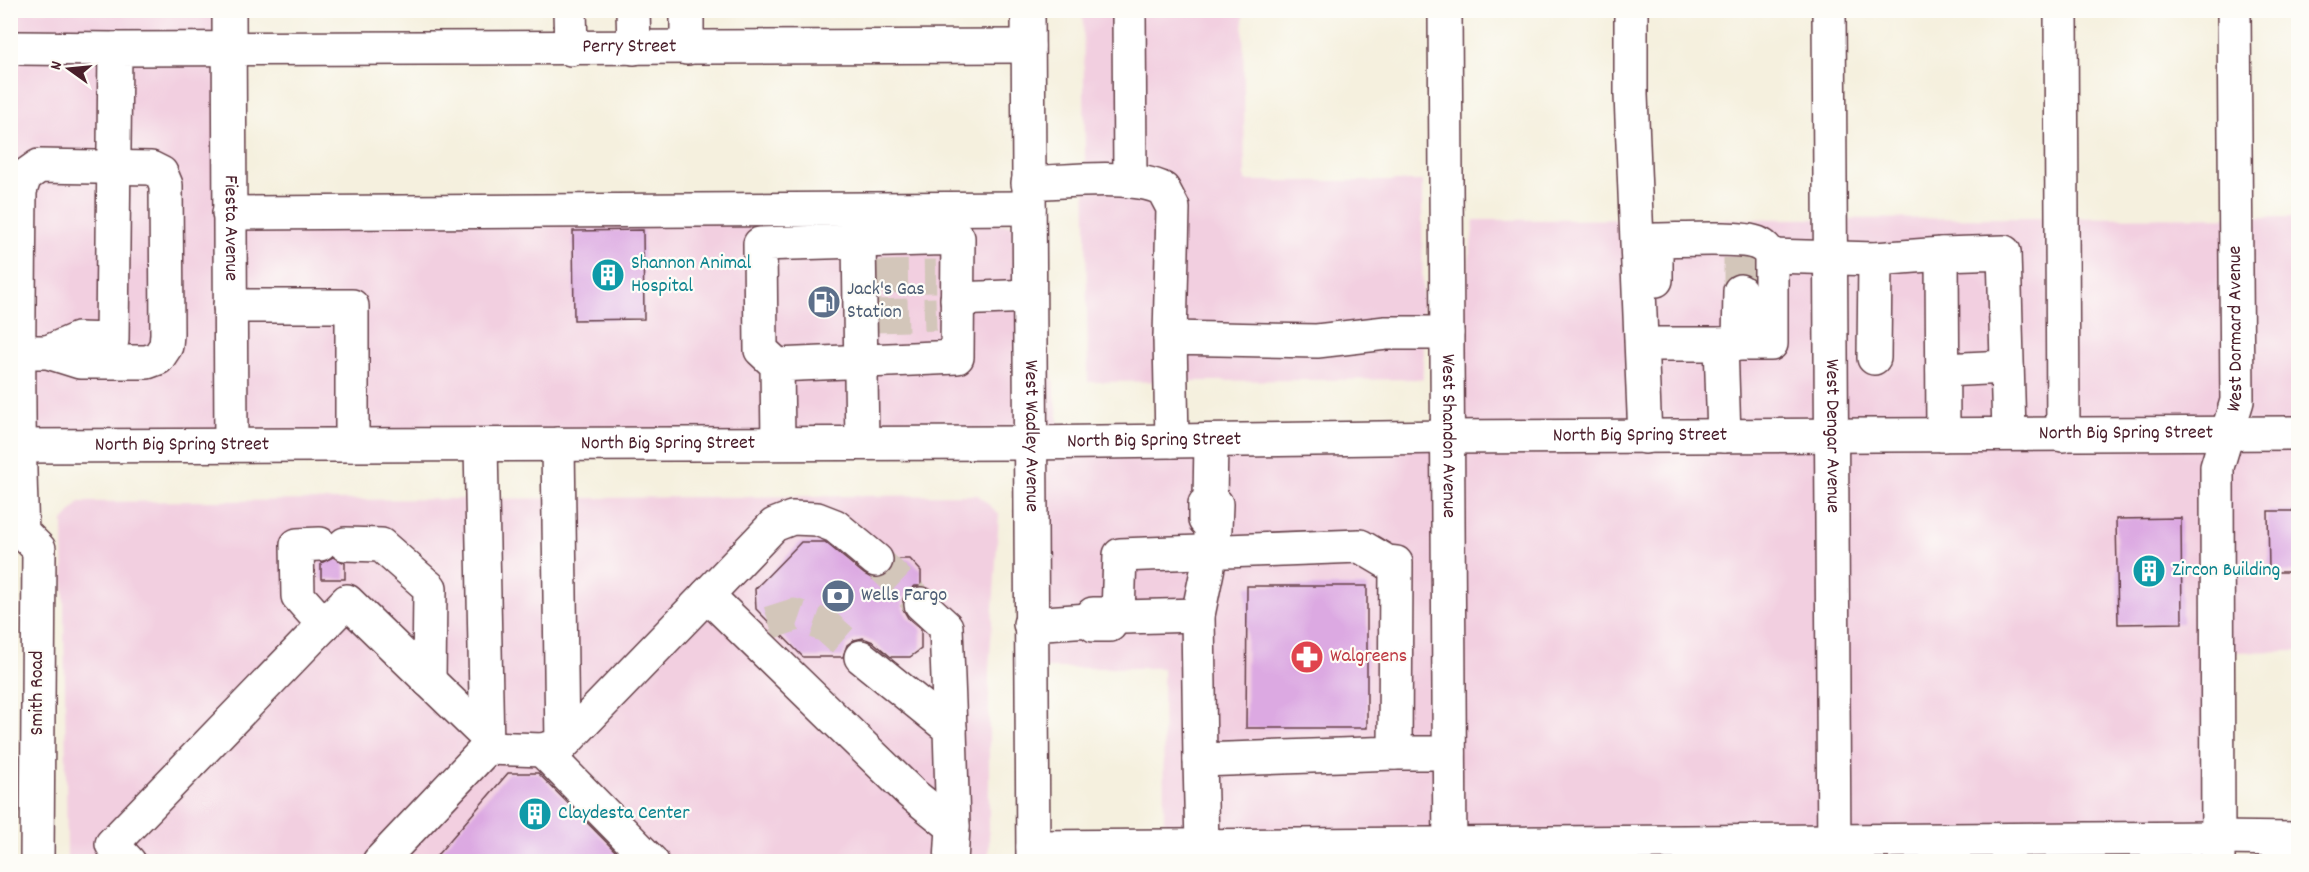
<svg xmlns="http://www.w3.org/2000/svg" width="2309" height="872" font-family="Dekko,sans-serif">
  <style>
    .built { fill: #f2cfe0 }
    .building { fill: #dca9e2 }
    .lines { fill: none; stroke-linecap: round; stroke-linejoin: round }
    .minor-tunnel { stroke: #d3c6ba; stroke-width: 33; stroke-dasharray: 33 16; stroke-linecap: butt }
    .minor-casing { stroke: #643e46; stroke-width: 36 }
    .major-casing { stroke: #643e46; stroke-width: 36 }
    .highway-casing { stroke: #643e46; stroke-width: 36 }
    .path { stroke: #643e46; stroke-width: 4; stroke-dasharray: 4.5 4.5; stroke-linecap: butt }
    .minor { stroke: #fff; stroke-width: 33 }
    .major { stroke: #fff; stroke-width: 33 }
    .highway { stroke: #fff; stroke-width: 33 }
    .labels { text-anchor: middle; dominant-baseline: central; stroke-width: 4.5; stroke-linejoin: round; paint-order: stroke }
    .street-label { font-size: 20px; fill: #4a1f2b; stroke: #fdfcf7 }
    .culture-label { font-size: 20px; fill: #0d838f; stroke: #fdfcf7; text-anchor: start }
    .service-label { font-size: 20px; fill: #4e5e75; stroke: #fdfcf7; text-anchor: start }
    .health-label { font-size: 20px; fill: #be3a42; stroke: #fdfcf7; text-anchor: start }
  </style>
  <rect width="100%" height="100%" fill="#fdfcf7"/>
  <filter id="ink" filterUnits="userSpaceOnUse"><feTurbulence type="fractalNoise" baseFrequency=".0167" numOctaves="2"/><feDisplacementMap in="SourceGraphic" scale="12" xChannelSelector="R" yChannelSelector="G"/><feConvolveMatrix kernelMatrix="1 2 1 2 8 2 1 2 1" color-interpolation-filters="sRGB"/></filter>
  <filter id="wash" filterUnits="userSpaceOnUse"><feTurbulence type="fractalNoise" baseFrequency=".008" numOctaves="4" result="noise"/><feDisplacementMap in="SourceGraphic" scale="24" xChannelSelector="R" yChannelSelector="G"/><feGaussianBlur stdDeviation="1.35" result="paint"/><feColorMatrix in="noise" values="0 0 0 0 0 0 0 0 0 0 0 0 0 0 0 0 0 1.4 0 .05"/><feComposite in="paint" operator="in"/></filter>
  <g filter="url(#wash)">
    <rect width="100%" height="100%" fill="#f5f0de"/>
    <g class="built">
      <path d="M 10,11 L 214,11 L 230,206 L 1032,225 L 1059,424 L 1255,442 L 1447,442 L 1474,220 L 2298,217 L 2298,651 L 2217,652 L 2218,839 L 1164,844 L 1163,668 L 1033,668 L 1032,443 L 11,445 Z"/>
      <path d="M 1083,11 L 1243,11 L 1245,181 L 1422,181 L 1423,379 L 1088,382 Z"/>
      <path d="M 978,495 L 999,514 L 989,670 L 989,861 L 67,861 L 63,521 L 80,502 Z"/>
    </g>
    <g id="blocks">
      <g class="building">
        <path d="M 643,230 L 644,319 L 574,320 L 573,231 Z"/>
        <path d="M 2268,511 L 2298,511 L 2298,572 L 2269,572 Z"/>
        <path d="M 2181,518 L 2182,623 L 2118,624 L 2116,519 Z"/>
        <path d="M 801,542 L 825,542 L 864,574 L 873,579 L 883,577 L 890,572 L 894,559 L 910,559 L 921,571 L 921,586 L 915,586 L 907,592 L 903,599 L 903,609 L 908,618 L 921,629 L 921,649 L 910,657 L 891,657 L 873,642 L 863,638 L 854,640 L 847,645 L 843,657 L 803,657 L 756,609 L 755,589 Z"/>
        <path d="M 333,557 L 345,563 L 345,579 L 321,579 L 321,563 Z"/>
        <path d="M 1247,586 L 1367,586 L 1367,728 L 1246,728 Z"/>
        <path d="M 508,773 L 538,773 L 625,861 L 432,861 Z"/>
      </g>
    </g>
  </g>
  <g filter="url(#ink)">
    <use href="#blocks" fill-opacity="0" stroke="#643e46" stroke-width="1.5"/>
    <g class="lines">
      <g class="minor-tunnel">
        <path d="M 875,277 L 936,276"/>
        <path d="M 1740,291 L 1740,258"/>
        <path d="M 875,316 L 936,314"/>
        <path d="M 876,560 L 921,604"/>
        <path d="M 769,623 L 794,615 L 826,626 L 861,657"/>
      </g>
      <g class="minor-casing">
        <g id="minor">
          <path id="s1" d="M 229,10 L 231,445"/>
          <path d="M 570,10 L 571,49"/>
          <path d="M 633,10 L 634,48"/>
          <path d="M 687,10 L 687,48"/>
          <path d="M 1129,10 L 1130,181"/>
          <path id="s2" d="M 1445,10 L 1450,862"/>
          <path d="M 1631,10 L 1631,95 L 1645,437"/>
          <path id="s3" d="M 1829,10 L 1834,862"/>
          <path d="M 2061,10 L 2063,435"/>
          <path d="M 18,48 L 115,49"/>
          <path d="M 1028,183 C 1065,182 1131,173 1163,189 L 1173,208 L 1170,338"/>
          <path d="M 229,213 L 1029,208"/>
          <path d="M 859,240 L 862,443"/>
          <path d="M 1942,254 L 1943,435"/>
          <path d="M 1771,256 L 1875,259 L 1942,254 L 2004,252 L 2009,433"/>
          <path d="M 1656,280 L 1656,240 C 1678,240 1740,236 1757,243 C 1764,246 1767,249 1771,256 L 1771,344 L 1721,344"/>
          <path d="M 957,299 L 1029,296"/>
          <path d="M 230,306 L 352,306 L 352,445"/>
          <path d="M 1659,344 L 1721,344 L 1724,436"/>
          <path d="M 1739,344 L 1740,291"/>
          <path d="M 10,349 L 18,352 L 48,352 L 80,362 L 147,362 L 158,358 L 166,346 L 167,334 L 166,185 L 161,173 L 151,168 L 39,166 L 25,176 L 20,191 C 19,305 17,418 22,532 L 39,549 L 37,862"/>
          <path id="s4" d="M 48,352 L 78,339 L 112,340 L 115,49 L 1028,46"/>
          <path d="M 1874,358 L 1875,259"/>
          <path d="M 777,365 L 957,357 L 958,238 L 760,244 L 761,350 L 777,365 L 778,443"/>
          <path d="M 1943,370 L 2007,367"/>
          <path d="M 1172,441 L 1170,338 L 1317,341 L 1386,333 L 1447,333"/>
          <path d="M 558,444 L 562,745"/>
          <path d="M 1205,520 L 1205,504 L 1210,500 L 1211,442"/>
          <path d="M 320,544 L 297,545 L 298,596 L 324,625"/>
          <path d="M 345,544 L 381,545 L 430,588 L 429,681"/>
          <path d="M 707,595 L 774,525 L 792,518 L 817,519 L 835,526 L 876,560"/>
          <path d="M 921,604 L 946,627 L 950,729"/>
          <path d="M 1198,615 L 1211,552 L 1211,534 L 1215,529 L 1216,504 L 1210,500"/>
          <path d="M 1089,620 L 1093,614 L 1118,614 L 1123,617 L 1198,615 L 1200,760 L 1395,753 L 1396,563 L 1387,562 L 1360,546 L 1120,555 L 1118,614"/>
          <path d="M 1030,624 L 1089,620 L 1094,625 L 1110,625"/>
          <path d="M 861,657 L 950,729 L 953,827"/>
          <path d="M 487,748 L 542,750 L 562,745 L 707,595 L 911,793 L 953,827 L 951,862"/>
          <path d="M 542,750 L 652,862"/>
          <path d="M 1395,753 L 1449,753"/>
          <path d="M 1200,760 L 1202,845"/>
          <path d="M 1033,847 L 2218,838 L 2298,839"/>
          <path d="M 129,862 L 112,844 L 347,601 L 487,737"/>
          <path d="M 379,862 L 487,748 L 481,445"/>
          <path id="s5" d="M 2218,862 L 2217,467 L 2237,401 L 2234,10"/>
        </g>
      </g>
      <g class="major-casing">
        <g id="major">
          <path id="s6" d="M 1028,10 L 1033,862"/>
        </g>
      </g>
      <g class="highway-casing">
        <g id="highway">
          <path id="s7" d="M 10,446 L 1029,443 L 1447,437 L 2298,433"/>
        </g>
      </g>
      <path class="path" d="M 521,862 L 522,862"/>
      <use href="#minor" class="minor"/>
      <use href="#major" class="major"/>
      <use href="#highway" class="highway"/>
    </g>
  </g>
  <defs>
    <g id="building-disc" transform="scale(1.725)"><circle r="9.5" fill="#0f9aa8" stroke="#fdfcf7"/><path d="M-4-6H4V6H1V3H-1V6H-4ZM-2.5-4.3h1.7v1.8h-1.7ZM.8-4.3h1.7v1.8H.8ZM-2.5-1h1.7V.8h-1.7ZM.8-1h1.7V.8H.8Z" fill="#fff"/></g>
    <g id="fuel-disc" transform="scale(1.725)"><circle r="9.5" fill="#5c6f8a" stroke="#fdfcf7"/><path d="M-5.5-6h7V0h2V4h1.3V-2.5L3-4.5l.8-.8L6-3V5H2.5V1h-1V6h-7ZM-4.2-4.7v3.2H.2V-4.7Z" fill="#fff"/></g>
    <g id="bank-disc" transform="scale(1.725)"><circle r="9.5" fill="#5c6f8a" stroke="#fdfcf7"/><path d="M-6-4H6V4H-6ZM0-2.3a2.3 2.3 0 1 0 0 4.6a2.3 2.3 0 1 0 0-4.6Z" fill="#fff"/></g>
    <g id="pharmacy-disc" transform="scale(1.725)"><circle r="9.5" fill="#e0444e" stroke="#fdfcf7"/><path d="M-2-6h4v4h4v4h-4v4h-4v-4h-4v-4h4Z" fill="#fff"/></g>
  </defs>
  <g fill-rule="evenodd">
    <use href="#building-disc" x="608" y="275"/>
    <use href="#fuel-disc" x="824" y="302"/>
    <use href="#building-disc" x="2149" y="571"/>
    <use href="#bank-disc" x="838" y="596"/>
    <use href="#pharmacy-disc" x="1307" y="657"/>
    <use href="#building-disc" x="535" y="814"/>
  </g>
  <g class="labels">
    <g class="street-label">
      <text stroke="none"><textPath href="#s4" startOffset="872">Perry Street</textPath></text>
      <text stroke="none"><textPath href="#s1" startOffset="218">Fiesta Avenue</textPath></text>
      <text stroke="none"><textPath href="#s5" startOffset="536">West Dormard Avenue</textPath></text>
      <text stroke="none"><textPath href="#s7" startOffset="2116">North Big Spring Street</textPath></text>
      <text stroke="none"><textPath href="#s6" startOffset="426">West Wadley Avenue</textPath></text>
      <text stroke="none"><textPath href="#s2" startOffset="426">West Shandon Avenue</textPath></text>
      <text stroke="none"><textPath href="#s3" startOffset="426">West Dengar Avenue</textPath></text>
      <text stroke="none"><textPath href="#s7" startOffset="1630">North Big Spring Street</textPath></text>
      <text stroke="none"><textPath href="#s7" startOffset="1144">North Big Spring Street</textPath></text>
      <text stroke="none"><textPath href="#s7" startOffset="658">North Big Spring Street</textPath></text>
      <text stroke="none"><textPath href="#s7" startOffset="172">North Big Spring Street</textPath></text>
      <text transform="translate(38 693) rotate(-90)">Smith Road</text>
    </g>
    <g class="culture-label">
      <text x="631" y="264">Shannon Animal<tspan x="631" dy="23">Hospital</tspan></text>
      <text x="2172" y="571">Zircon Building</text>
      <text x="558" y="814">Claydesta Center</text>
    </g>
    <g class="service-label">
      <text x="847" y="290">Jack's Gas<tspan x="847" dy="23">Station</tspan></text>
      <text x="861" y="596">Wells Fargo</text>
    </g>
    <g class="health-label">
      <text x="1330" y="657">Walgreens</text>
    </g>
  </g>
  <rect width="2309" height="872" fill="none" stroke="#fdfcf7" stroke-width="36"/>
  <g transform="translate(69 69) rotate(285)" stroke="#fdfcf7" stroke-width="4.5" paint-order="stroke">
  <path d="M0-4.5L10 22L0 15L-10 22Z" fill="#4a1f2b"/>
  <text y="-9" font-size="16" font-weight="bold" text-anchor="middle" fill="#4a1f2b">N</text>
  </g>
</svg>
